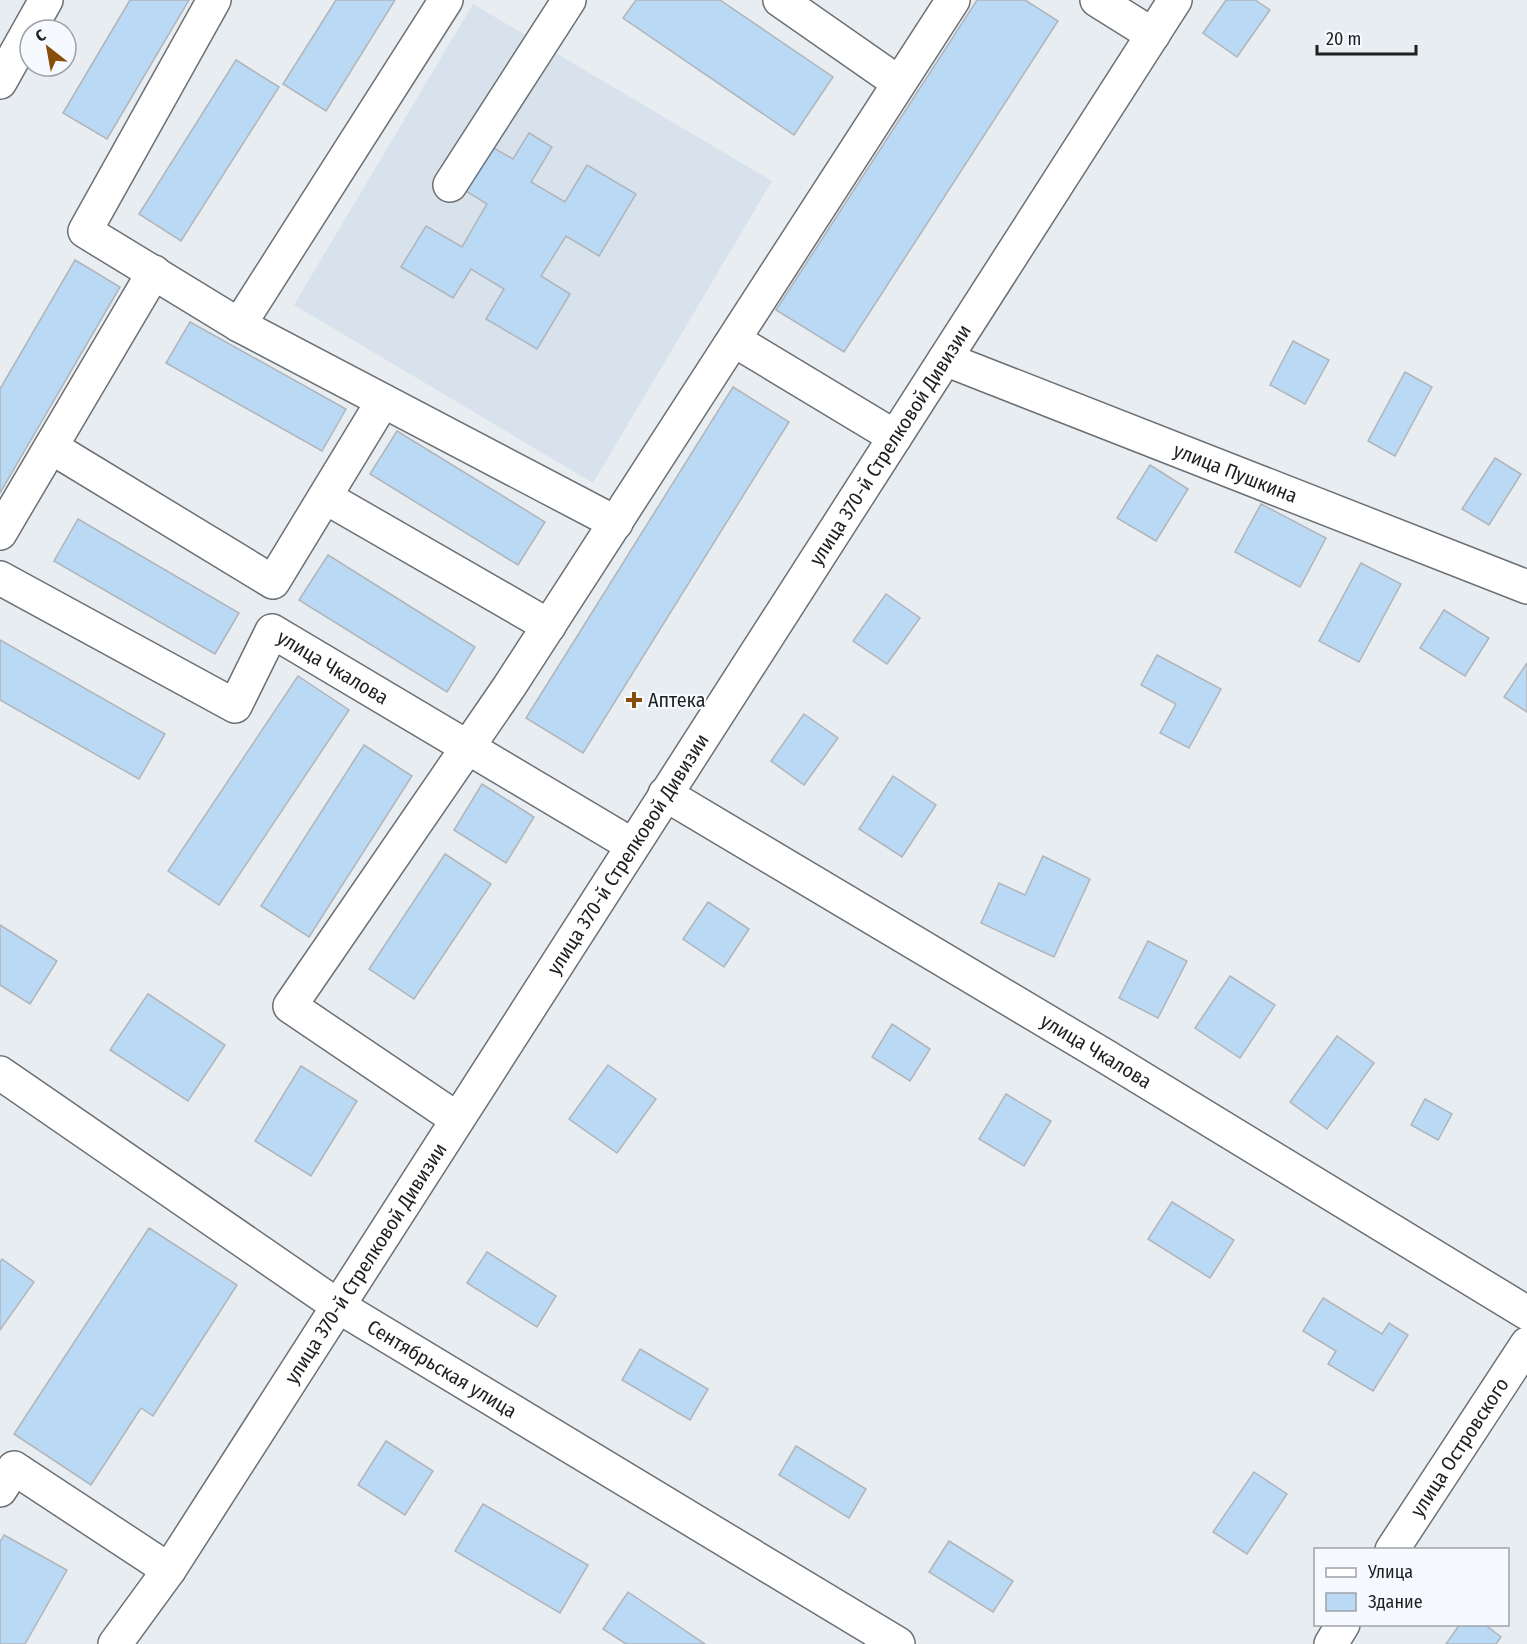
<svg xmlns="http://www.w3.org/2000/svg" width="1527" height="1644" font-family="'Fira Sans Condensed',sans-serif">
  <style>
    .built { fill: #d7e2ec }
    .building { fill: #bad9f5; stroke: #b1b5ba; stroke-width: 1.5 }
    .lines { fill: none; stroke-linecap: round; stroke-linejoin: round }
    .minor-casing { stroke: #6c7074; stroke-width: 36 }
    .minor { stroke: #fff; stroke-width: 33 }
    .poi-dot { fill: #884d09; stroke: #f6faff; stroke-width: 2 }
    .labels { text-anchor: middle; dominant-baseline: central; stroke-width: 4.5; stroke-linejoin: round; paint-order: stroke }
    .street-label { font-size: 20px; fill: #1d1f20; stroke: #f6faff }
    .poi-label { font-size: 20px; fill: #1d1f20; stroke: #f6faff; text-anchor: start }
  </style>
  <rect width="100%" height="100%" fill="#e8edf1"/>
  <path class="built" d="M 473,4 L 772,181 L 593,483 L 294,305 Z"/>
  <g class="building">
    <path d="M 130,0 L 189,0 L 107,139 L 63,113 Z"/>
    <path d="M 336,0 L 395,0 L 326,111 L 283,84 Z"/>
    <path d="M 636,0 L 720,0 L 833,77 L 794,135 L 623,18 Z"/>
    <path d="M 977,0 L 1025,0 L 1058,21 L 844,352 L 776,310 Z"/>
    <path d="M 1226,0 L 1255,0 L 1270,10 L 1237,57 L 1203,33 Z"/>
    <path d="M 236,60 L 279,87 L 181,241 L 139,214 Z"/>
    <path d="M 529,133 L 552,147 L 531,182 L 565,202 L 587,165 L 636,194 L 599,256 L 566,236 L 541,276 L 570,294 L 537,349 L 486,319 L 504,289 L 471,269 L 453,298 L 401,267 L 426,226 L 462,247 L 487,204 L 461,188 L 487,144 L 513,159 Z"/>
    <path d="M 75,260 L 120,287 L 0,493 L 0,389 Z"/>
    <path d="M 190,322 L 346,409 L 322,451 L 166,363 Z"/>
    <path d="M 1293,341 L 1329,360 L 1305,404 L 1270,385 Z"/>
    <path d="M 1405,372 L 1432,387 L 1395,456 L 1368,441 Z"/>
    <path d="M 733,387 L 789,422 L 583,753 L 526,718 Z"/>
    <path d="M 397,431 L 545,522 L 518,565 L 370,474 Z"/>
    <path d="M 1495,458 L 1521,474 L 1489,525 L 1462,509 Z"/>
    <path d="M 1150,465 L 1188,489 L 1156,541 L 1117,518 Z"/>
    <path d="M 1261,504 L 1326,538 L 1300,587 L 1235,552 Z"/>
    <path d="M 78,519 L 239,613 L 215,654 L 54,561 Z"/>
    <path d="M 328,555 L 475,647 L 447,692 L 299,600 Z"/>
    <path d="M 1361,563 L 1401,584 L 1359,662 L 1319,641 Z"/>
    <path d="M 886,594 L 920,618 L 887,664 L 853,641 Z"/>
    <path d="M 1444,610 L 1489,638 L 1465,676 L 1420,648 Z"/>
    <path d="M 0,640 L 165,734 L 139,779 L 0,700 Z"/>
    <path d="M 1157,655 L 1221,689 L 1189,748 L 1160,733 L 1176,704 L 1141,685 Z"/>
    <path d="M 1527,663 L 1527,712 L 1504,697 Z"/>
    <path d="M 298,676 L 349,710 L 219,905 L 168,871 Z"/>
    <path d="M 804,714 L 838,738 L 804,785 L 771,761 Z"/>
    <path d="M 364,745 L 412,776 L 309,937 L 261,906 Z"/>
    <path d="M 893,776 L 936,805 L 902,857 L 859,829 Z"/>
    <path d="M 482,784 L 534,817 L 506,863 L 454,830 Z"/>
    <path d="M 445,854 L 491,884 L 414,999 L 369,969 Z"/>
    <path d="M 1043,856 L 1090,879 L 1054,957 L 981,923 L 999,883 L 1025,895 Z"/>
    <path d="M 708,902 L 749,929 L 724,967 L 683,939 Z"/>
    <path d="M 0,925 L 57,961 L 30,1004 L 0,985 Z"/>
    <path d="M 1148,941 L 1187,961 L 1158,1018 L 1119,998 Z"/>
    <path d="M 1230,976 L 1275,1005 L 1240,1058 L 1195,1028 Z"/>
    <path d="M 148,994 L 225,1045 L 188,1101 L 110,1050 Z"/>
    <path d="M 892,1024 L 930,1049 L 910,1081 L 872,1057 Z"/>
    <path d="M 1337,1036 L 1374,1063 L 1327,1129 L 1290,1102 Z"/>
    <path d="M 608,1065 L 656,1099 L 617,1153 L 569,1119 Z"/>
    <path d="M 301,1066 L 357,1101 L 311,1176 L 255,1141 Z"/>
    <path d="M 1006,1094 L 1051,1121 L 1024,1166 L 979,1139 Z"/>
    <path d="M 1425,1099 L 1452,1114 L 1438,1140 L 1411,1125 Z"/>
    <path d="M 1172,1202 L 1234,1240 L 1210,1278 L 1148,1239 Z"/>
    <path d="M 149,1228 L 237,1285 L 153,1416 L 141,1408 L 91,1485 L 14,1434 Z"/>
    <path d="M 487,1252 L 556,1296 L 537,1327 L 467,1283 Z"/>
    <path d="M 2,1259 L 34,1282 L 0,1330 L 0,1262 Z"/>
    <path d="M 1323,1298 L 1382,1334 L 1389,1323 L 1408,1335 L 1373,1391 L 1328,1364 L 1336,1351 L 1303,1331 Z"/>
    <path d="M 640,1349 L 708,1389 L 690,1420 L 622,1380 Z"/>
    <path d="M 386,1441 L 433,1471 L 405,1515 L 358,1485 Z"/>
    <path d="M 796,1446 L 866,1489 L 849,1518 L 779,1475 Z"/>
    <path d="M 1254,1472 L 1287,1494 L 1247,1554 L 1213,1532 Z"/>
    <path d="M 483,1504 L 588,1565 L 560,1613 L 455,1551 Z"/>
    <path d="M 4,1535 L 67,1570 L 25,1644 L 0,1644 L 0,1542 Z"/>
    <path d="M 949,1541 L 1013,1581 L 993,1612 L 929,1572 Z"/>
    <path d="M 628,1592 L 705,1644 L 626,1644 L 603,1629 Z"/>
    <path d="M 1460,1624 L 1484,1624 L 1501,1637 L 1496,1644 L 1446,1644 Z"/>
  </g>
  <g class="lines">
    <g class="minor-casing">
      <g id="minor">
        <path d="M 214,0 L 85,231 L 239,325"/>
        <path d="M 446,0 L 239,325 L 616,523"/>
        <path d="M 780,0 L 899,83"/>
        <path d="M 1097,0 L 1153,35"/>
        <path d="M 0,82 L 46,0"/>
        <path d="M 450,185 L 569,0"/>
        <path d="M 734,340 L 895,437"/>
        <path id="s1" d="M 945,359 L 1527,587"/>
        <path d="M 51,447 L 273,582 L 383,401"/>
        <path d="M 325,497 L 549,626"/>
        <path d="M 0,533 L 154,272"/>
        <path id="s2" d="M 0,578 L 235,706 L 272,631 L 632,845"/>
        <path id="s3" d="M 665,794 L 1105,1056 L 1527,1313"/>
        <path id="s4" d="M 0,1073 L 338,1306 L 898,1644"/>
        <path d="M 457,1119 L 290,1006 L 509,687 L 953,0"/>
        <path d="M 0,1490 L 14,1468 L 169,1570"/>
        <path id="s5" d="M 1392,1550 L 1527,1344"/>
        <path id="s6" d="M 115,1644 L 169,1570 L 1175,0"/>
        <path d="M 1331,1644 L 1343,1624"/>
      </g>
    </g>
    <use href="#minor" class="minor"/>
  </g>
  <path class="poi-dot" d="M631 691h6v6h6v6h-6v6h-6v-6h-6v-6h6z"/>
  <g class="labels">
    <g class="street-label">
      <text stroke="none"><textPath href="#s6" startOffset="1428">улица 370-й Стрелковой Дивизии</textPath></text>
      <text stroke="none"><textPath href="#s1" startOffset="312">улица Пушкина</textPath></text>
      <text stroke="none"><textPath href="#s2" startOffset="422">улица Чкалова</textPath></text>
      <text stroke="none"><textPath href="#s6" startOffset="942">улица 370-й Стрелковой Дивизии</textPath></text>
      <text stroke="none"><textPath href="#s3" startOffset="502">улица Чкалова</textPath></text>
      <text stroke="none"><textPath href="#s6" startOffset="456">улица 370-й Стрелковой Дивизии</textPath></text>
      <text stroke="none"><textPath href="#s4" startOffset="532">Сентябрьская улица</textPath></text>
      <text stroke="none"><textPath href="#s5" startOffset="123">улица Островского</textPath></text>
    </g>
    <g class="poi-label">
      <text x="648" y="700">Аптека</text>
    </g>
  </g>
  <rect x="1314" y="1548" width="195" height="78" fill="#f6faff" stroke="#9fa2a6" stroke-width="1.5"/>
  <rect x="1326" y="1568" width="30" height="9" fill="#ffffff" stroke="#9fa2a6" stroke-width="1.5"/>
  <text x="1368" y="1578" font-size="18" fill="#1d1f20">Улица</text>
  <rect x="1326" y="1593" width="30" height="18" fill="#bad9f5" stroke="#9fa2a6" stroke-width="1.5"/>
  <text x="1368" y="1608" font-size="18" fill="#1d1f20">Здание</text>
  <g transform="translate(48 48) rotate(329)"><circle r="28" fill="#f6faff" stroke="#9fa2a6" stroke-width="1.5"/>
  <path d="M0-4.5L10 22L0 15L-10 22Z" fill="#884d09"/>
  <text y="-9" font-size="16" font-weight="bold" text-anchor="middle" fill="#1d1f20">С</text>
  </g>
  <path d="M1317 45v9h99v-9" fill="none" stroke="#1d1f20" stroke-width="3"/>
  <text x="1326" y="45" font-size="18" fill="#1d1f20" stroke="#f6faff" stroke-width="4.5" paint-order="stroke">20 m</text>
</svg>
